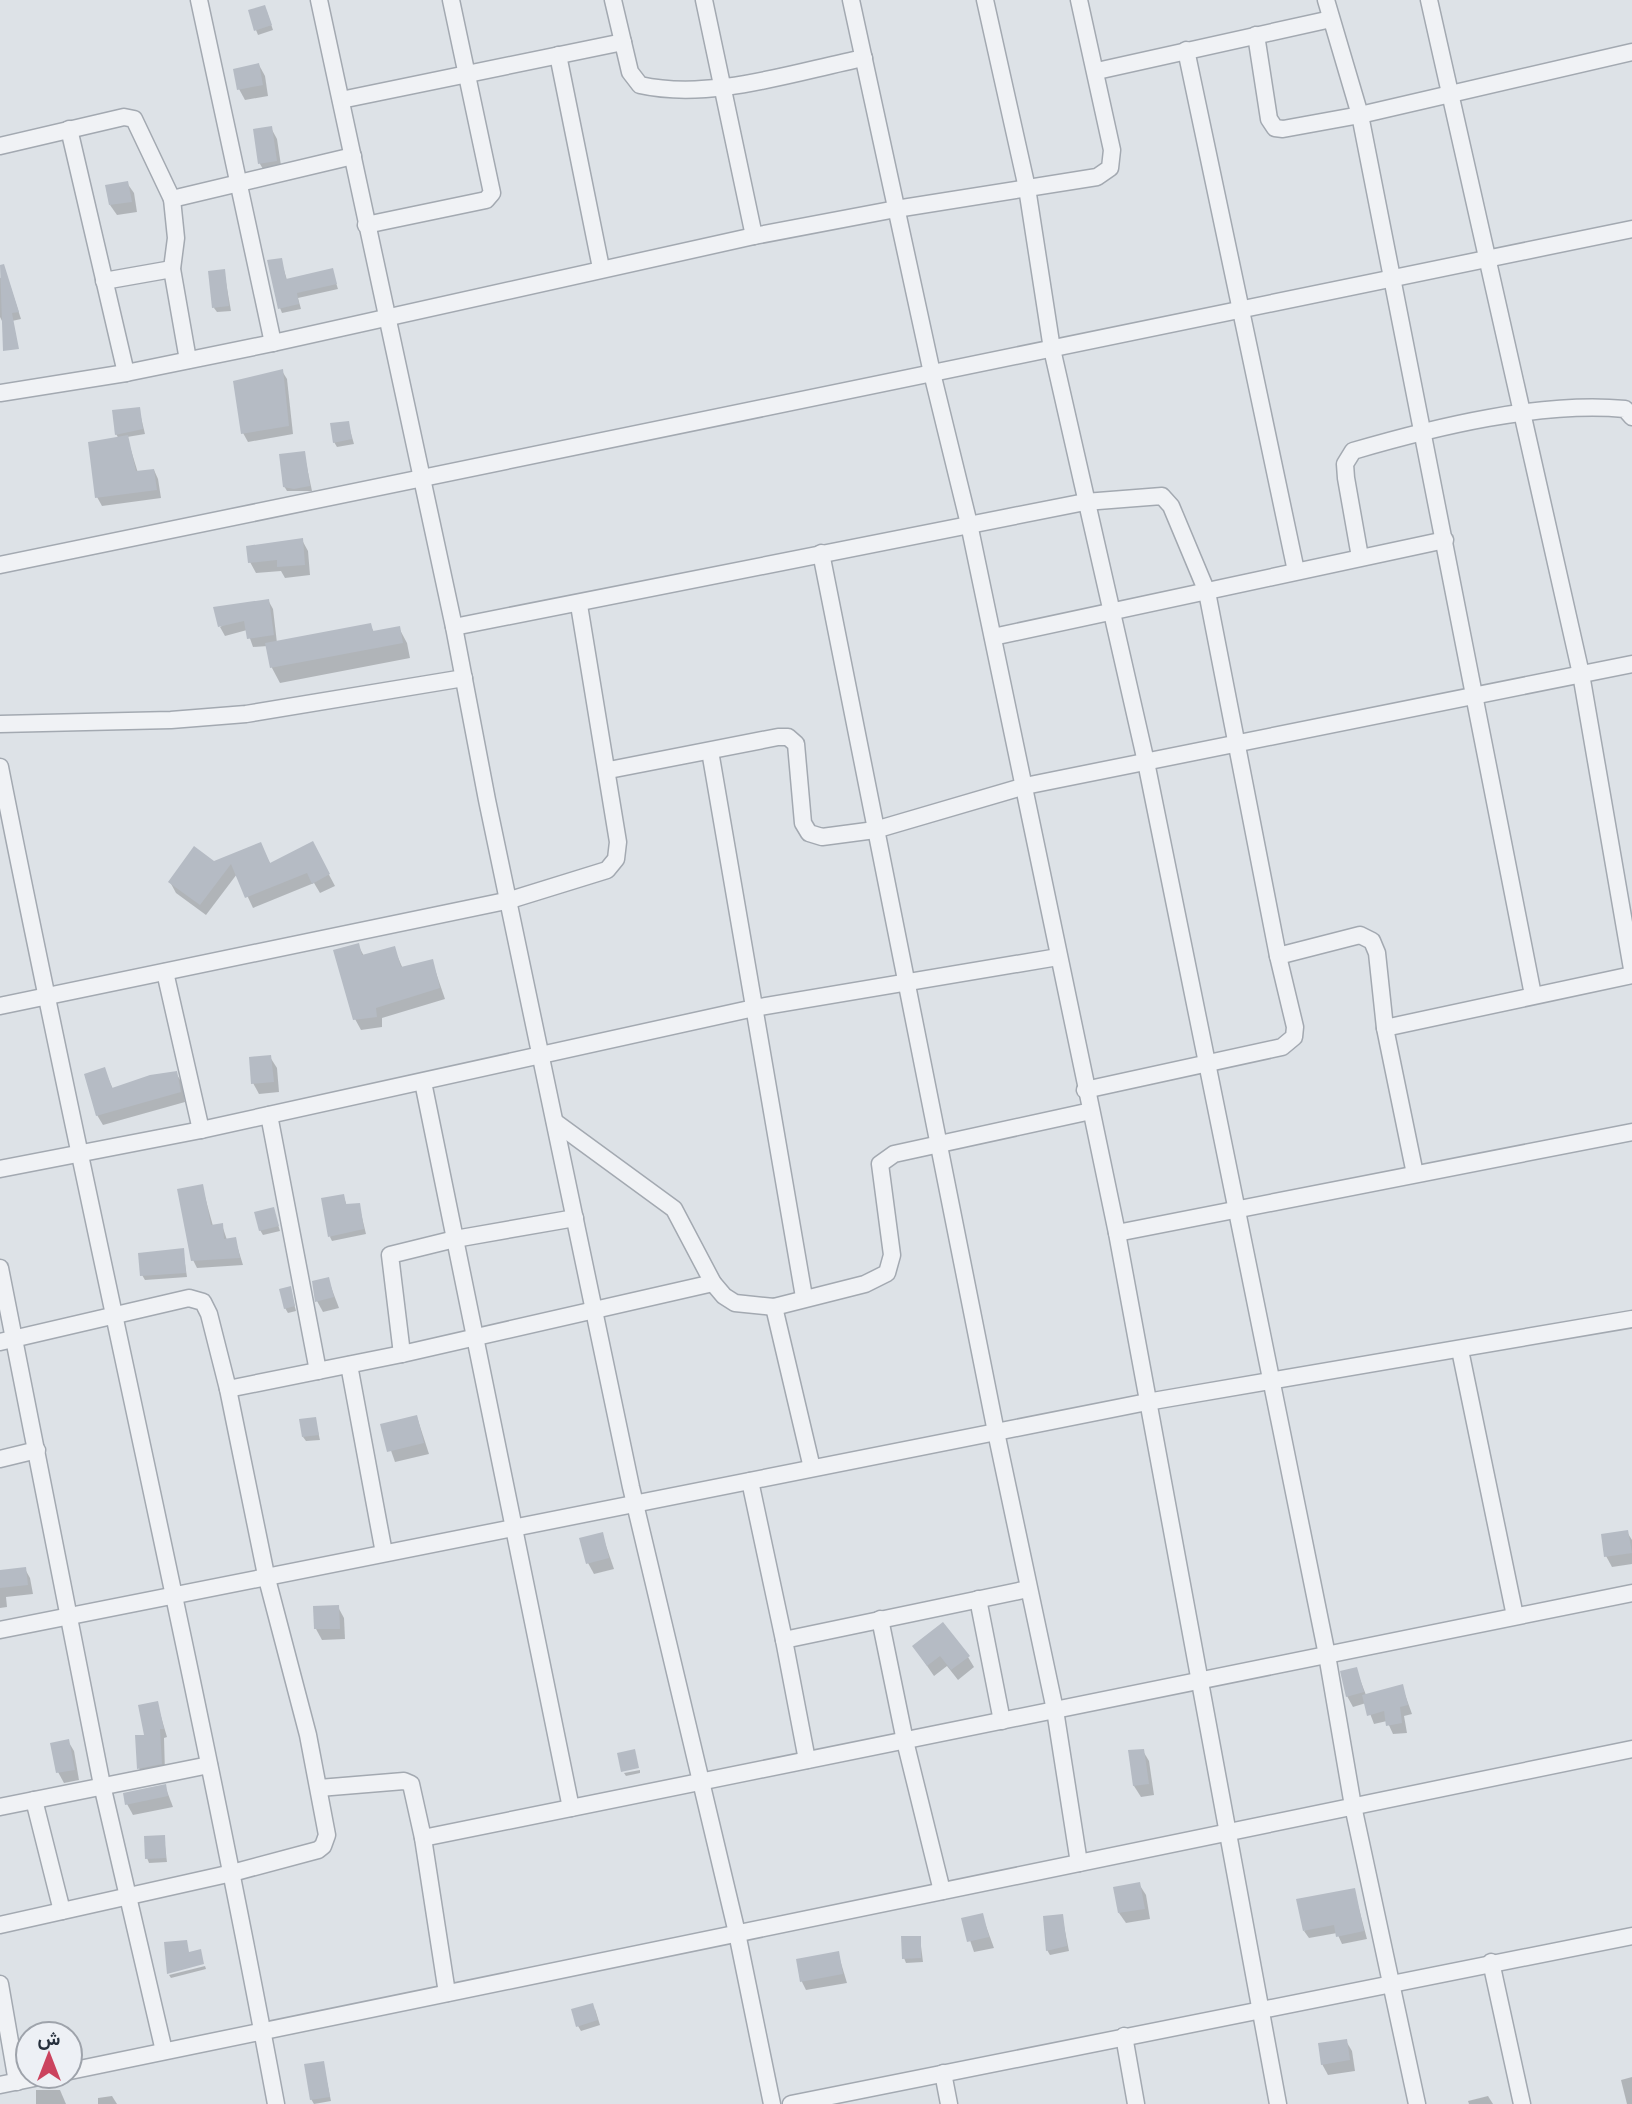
<svg xmlns="http://www.w3.org/2000/svg" width="1632" height="2104" font-family="'DM Sans',Vazirmatn,sans-serif">
  <style>
    .shadow { fill: #0003 }
    .building { fill: #b5bbc4 }
    .lines { fill: none; stroke-linecap: round; stroke-linejoin: round }
    .minor-casing { stroke: #a3a9b1; stroke-width: 19 }
    .minor { stroke: #f0f2f5; stroke-width: 16 }
  </style>
  <rect width="100%" height="100%" fill="#dde2e7"/>
  <g class="shadow">
    <path d="M 267,12 L 273,30 L 258,35 L 256,30 Z"/>
    <path d="M 259,65 L 265,76 L 268,96 L 245,100 L 239,89 Z"/>
    <path d="M 271,128 L 277,139 L 282,172 L 266,174 L 260,164 L 255,130 Z"/>
    <path d="M 127,183 L 134,193 L 137,212 L 117,215 L 110,205 Z"/>
    <path d="M 281,260 L 287,280 L 332,270 L 338,289 L 298,298 L 301,309 L 282,313 L 280,308 Z"/>
    <path d="M 224,271 L 231,311 L 217,312 L 214,308 Z"/>
    <path d="M 7,276 L 21,319 L 3,323 L 0,317 L 0,278 Z"/>
    <path d="M 282,371 L 287,379 L 293,434 L 248,442 L 243,433 Z"/>
    <path d="M 139,409 L 145,434 L 127,437 L 138,473 L 154,470 L 158,479 L 161,498 L 102,506 L 97,497 L 119,439 L 116,434 Z"/>
    <path d="M 348,423 L 354,444 L 337,447 L 334,442 Z"/>
    <path d="M 304,453 L 312,491 L 287,491 L 284,486 Z"/>
    <path d="M 302,540 L 308,551 L 310,575 L 285,578 L 281,571 L 256,573 L 250,562 Z"/>
    <path d="M 268,600 L 273,609 L 277,643 L 370,625 L 374,632 L 399,628 L 407,643 L 410,658 L 280,683 L 272,668 L 268,646 L 253,647 L 247,630 L 225,636 L 220,627 Z"/>
    <path d="M 260,844 L 271,865 L 318,854 L 335,886 L 320,893 L 314,883 L 253,908 L 237,874 L 206,915 L 176,893 L 170,882 Z"/>
    <path d="M 358,945 L 364,956 L 394,948 L 403,969 L 432,961 L 445,999 L 382,1018 L 382,1027 L 361,1030 L 355,1019 Z"/>
    <path d="M 270,1057 L 277,1068 L 279,1092 L 259,1094 L 253,1083 Z"/>
    <path d="M 104,1069 L 113,1089 L 176,1073 L 182,1083 L 185,1102 L 103,1125 L 97,1115 Z"/>
    <path d="M 202,1186 L 213,1226 L 222,1225 L 227,1240 L 235,1239 L 243,1265 L 197,1268 L 193,1260 Z"/>
    <path d="M 343,1195 L 347,1206 L 359,1205 L 366,1234 L 332,1241 L 330,1237 Z"/>
    <path d="M 273,1209 L 280,1231 L 263,1235 L 260,1230 Z"/>
    <path d="M 183,1250 L 187,1277 L 145,1280 L 142,1275 Z"/>
    <path d="M 328,1279 L 339,1308 L 323,1312 L 317,1301 Z"/>
    <path d="M 290,1288 L 296,1311 L 288,1313 L 285,1308 Z"/>
    <path d="M 417,1417 L 429,1454 L 395,1462 L 382,1425 Z"/>
    <path d="M 315,1419 L 320,1440 L 306,1441 L 303,1437 Z"/>
    <path d="M 1627,1532 L 1632,1540 L 1632,1564 L 1612,1567 L 1606,1556 Z"/>
    <path d="M 602,1534 L 614,1569 L 594,1574 L 588,1563 Z"/>
    <path d="M 25,1569 L 30,1578 L 33,1594 L 6,1597 L 7,1607 L 0,1608 L 0,1572 Z"/>
    <path d="M 338,1607 L 344,1618 L 345,1639 L 322,1640 L 316,1629 Z"/>
    <path d="M 914,1647 L 968,1657 L 974,1667 L 958,1680 L 947,1666 L 934,1676 Z"/>
    <path d="M 1356,1669 L 1366,1695 L 1402,1686 L 1412,1714 L 1404,1716 L 1407,1733 L 1393,1734 L 1387,1721 L 1374,1724 L 1366,1703 L 1353,1707 L 1347,1696 Z"/>
    <path d="M 157,1703 L 167,1737 L 164,1738 L 165,1772 L 143,1777 L 139,1768 Z"/>
    <path d="M 68,1741 L 74,1751 L 79,1780 L 64,1783 L 58,1772 Z"/>
    <path d="M 1143,1751 L 1149,1761 L 1154,1795 L 1141,1797 L 1134,1786 L 1130,1752 Z"/>
    <path d="M 640,1770 L 640,1773 L 626,1776 L 624,1773 Z"/>
    <path d="M 165,1786 L 173,1807 L 133,1815 L 127,1804 Z"/>
    <path d="M 164,1837 L 167,1862 L 149,1863 L 147,1858 Z"/>
    <path d="M 1139,1884 L 1146,1895 L 1150,1919 L 1126,1923 L 1119,1913 Z"/>
    <path d="M 1354,1890 L 1367,1939 L 1342,1944 L 1337,1933 L 1309,1938 L 1304,1931 Z"/>
    <path d="M 982,1915 L 994,1948 L 974,1952 L 963,1920 Z"/>
    <path d="M 1062,1916 L 1069,1951 L 1050,1955 L 1047,1950 Z"/>
    <path d="M 920,1938 L 923,1962 L 906,1963 L 904,1958 Z"/>
    <path d="M 838,1953 L 847,1983 L 806,1990 L 802,1982 L 798,1961 Z"/>
    <path d="M 205,1966 L 206,1969 L 171,1978 L 169,1975 Z"/>
    <path d="M 595,2009 L 600,2025 L 581,2031 L 578,2026 Z"/>
    <path d="M 1346,2041 L 1352,2051 L 1355,2071 L 1328,2075 L 1322,2064 Z"/>
    <path d="M 323,2063 L 331,2101 L 314,2104 L 311,2099 Z"/>
    <path d="M 1632,2077 L 1632,2104 L 1627,2104 L 1621,2080 Z"/>
    <path d="M 36,2090 L 60,2090 L 66,2104 L 36,2104 Z"/>
    <path d="M 112,2096 L 117,2104 L 98,2104 L 98,2098 Z"/>
    <path d="M 1488,2096 L 1493,2104 L 1469,2104 L 1468,2101 Z"/>
  </g>
  <g class="building">
    <path d="M 265,5 L 272,25 L 254,31 L 248,10 Z"/>
    <path d="M 259,63 L 263,85 L 237,90 L 233,69 Z"/>
    <path d="M 272,126 L 277,161 L 258,164 L 253,129 Z"/>
    <path d="M 128,181 L 132,202 L 109,205 L 105,185 Z"/>
    <path d="M 282,258 L 286,279 L 333,268 L 337,284 L 297,293 L 299,304 L 278,309 L 267,260 Z"/>
    <path d="M 4,264 L 19,312 L 12,313 L 19,349 L 3,351 L 0,265 Z"/>
    <path d="M 225,269 L 229,306 L 212,308 L 208,271 Z"/>
    <path d="M 283,369 L 289,426 L 241,434 L 233,381 Z"/>
    <path d="M 140,407 L 143,429 L 115,435 L 112,410 Z"/>
    <path d="M 349,421 L 352,439 L 333,443 L 330,423 Z"/>
    <path d="M 128,435 L 136,471 L 154,469 L 157,490 L 95,498 L 88,442 Z"/>
    <path d="M 305,451 L 310,486 L 294,489 L 283,487 L 279,454 Z"/>
    <path d="M 303,538 L 305,565 L 277,567 L 277,560 L 248,563 L 246,546 Z"/>
    <path d="M 269,599 L 274,635 L 247,639 L 244,621 L 218,627 L 213,607 Z"/>
    <path d="M 371,623 L 373,631 L 400,626 L 403,643 L 270,668 L 265,643 Z"/>
    <path d="M 313,841 L 330,874 L 312,884 L 307,873 L 245,898 L 231,864 L 200,905 L 168,882 L 194,846 L 214,861 L 261,842 L 270,863 Z"/>
    <path d="M 359,943 L 362,955 L 395,946 L 401,967 L 433,959 L 440,988 L 376,1008 L 377,1017 L 353,1020 L 333,950 Z"/>
    <path d="M 271,1055 L 274,1082 L 251,1084 L 249,1057 Z"/>
    <path d="M 105,1067 L 112,1088 L 150,1075 L 177,1071 L 181,1092 L 96,1116 L 84,1074 Z"/>
    <path d="M 203,1184 L 211,1225 L 223,1223 L 224,1239 L 236,1237 L 240,1258 L 191,1261 L 177,1189 Z"/>
    <path d="M 344,1194 L 346,1204 L 360,1203 L 364,1229 L 328,1237 L 321,1198 Z"/>
    <path d="M 274,1207 L 279,1226 L 259,1231 L 254,1212 Z"/>
    <path d="M 184,1248 L 186,1273 L 140,1276 L 138,1253 Z"/>
    <path d="M 329,1277 L 334,1297 L 315,1302 L 312,1281 Z"/>
    <path d="M 291,1286 L 295,1306 L 284,1309 L 279,1289 Z"/>
    <path d="M 417,1415 L 424,1443 L 387,1452 L 380,1424 Z"/>
    <path d="M 316,1417 L 319,1435 L 302,1437 L 299,1419 Z"/>
    <path d="M 1628,1530 L 1632,1553 L 1604,1557 L 1601,1534 Z"/>
    <path d="M 603,1532 L 609,1558 L 586,1564 L 579,1538 Z"/>
    <path d="M 26,1567 L 28,1585 L 0,1588 L 0,1570 Z"/>
    <path d="M 339,1605 L 340,1629 L 314,1629 L 313,1606 Z"/>
    <path d="M 943,1622 L 970,1656 L 951,1670 L 940,1656 L 927,1666 L 912,1646 Z"/>
    <path d="M 1357,1667 L 1364,1692 L 1346,1697 L 1340,1671 Z"/>
    <path d="M 1403,1684 L 1408,1705 L 1400,1707 L 1402,1723 L 1386,1726 L 1384,1711 L 1367,1716 L 1362,1695 Z"/>
    <path d="M 158,1701 L 164,1729 L 160,1729 L 162,1764 L 137,1769 L 135,1735 L 144,1735 L 138,1705 Z"/>
    <path d="M 69,1739 L 75,1770 L 56,1773 L 50,1743 Z"/>
    <path d="M 635,1749 L 639,1768 L 621,1772 L 617,1753 Z"/>
    <path d="M 1144,1749 L 1149,1784 L 1133,1786 L 1128,1750 Z"/>
    <path d="M 166,1784 L 168,1796 L 125,1805 L 123,1793 Z"/>
    <path d="M 165,1835 L 166,1858 L 145,1859 L 144,1836 Z"/>
    <path d="M 1140,1882 L 1145,1909 L 1118,1913 L 1113,1887 Z"/>
    <path d="M 1355,1888 L 1364,1931 L 1336,1937 L 1334,1925 L 1303,1931 L 1296,1899 Z"/>
    <path d="M 983,1913 L 989,1937 L 967,1942 L 961,1918 Z"/>
    <path d="M 1063,1914 L 1067,1946 L 1046,1951 L 1043,1916 Z"/>
    <path d="M 901,1936 L 921,1936 L 921,1958 L 902,1959 Z"/>
    <path d="M 187,1940 L 189,1952 L 201,1949 L 204,1964 L 167,1974 L 164,1942 Z"/>
    <path d="M 839,1951 L 843,1974 L 800,1982 L 796,1959 Z"/>
    <path d="M 593,2003 L 598,2020 L 576,2027 L 571,2009 Z"/>
    <path d="M 1347,2039 L 1350,2060 L 1321,2065 L 1318,2043 Z"/>
    <path d="M 324,2061 L 330,2097 L 310,2100 L 304,2064 Z"/>
  </g>
  <g class="lines">
    <g class="minor-casing">
      <g id="minor">
        <path d="M 199,0 L 273,343"/>
        <path d="M 319,0 L 454,627 L 487,800 L 631,1487 L 737,1933 L 772,2104"/>
        <path d="M 613,0 L 630,72 L 640,85 C 711,101 794,72 864,58"/>
        <path d="M 704,0 L 754,236"/>
        <path d="M 851,0 L 932,373 L 969,524 L 1117,1233 L 1278,2104"/>
        <path d="M 985,0 L 1027,188 L 1052,349 L 1146,762 L 1327,1655 L 1353,1806 L 1417,2104"/>
        <path d="M 1326,0 L 1360,115 L 1533,995"/>
        <path d="M 1429,0 L 1581,674 L 1632,969"/>
        <path d="M 1256,35 L 1269,119 L 1275,128 L 1283,129 L 1360,115 L 1632,52"/>
        <path d="M 1186,50 L 1296,571"/>
        <path d="M 558,55 L 601,268"/>
        <path d="M 1097,71 L 1331,19"/>
        <path d="M 341,100 L 623,42"/>
        <path d="M 69,129 L 126,373"/>
        <path d="M 0,146 L 124,117 L 134,119 L 172,199 L 353,156"/>
        <path d="M 172,199 L 176,238 L 172,269 L 188,360"/>
        <path d="M 366,225 L 486,200 L 492,193 L 451,0"/>
        <path d="M 104,281 L 172,269"/>
        <path d="M 0,393 L 126,373 L 273,343 L 754,236 L 896,209 L 1097,177 L 1110,168 L 1112,150 L 1079,0"/>
        <path d="M 821,553 L 996,1432 L 1055,1710 L 1079,1863"/>
        <path d="M 1360,557 L 1346,478 L 1345,464 L 1353,451 C 1435,427 1541,401 1625,409 L 1632,417"/>
        <path d="M 0,565 L 1632,229"/>
        <path d="M 454,627 L 1085,502 L 1162,496 L 1171,506 L 1207,592 L 1278,956 L 1295,1027 L 1294,1037 L 1282,1047 L 1085,1090"/>
        <path d="M 993,637 L 1445,540"/>
        <path d="M 0,724 L 171,720 L 246,714 L 464,678"/>
        <path d="M 710,751 L 804,1297"/>
        <path d="M 0,767 C 88,1214 193,1657 276,2104"/>
        <path d="M 609,770 L 778,737 L 788,737 L 796,744 L 803,823 L 809,833 L 822,837 L 875,830 L 1025,786 L 1632,664"/>
        <path d="M 1278,956 L 1360,935 L 1372,941 L 1377,953 L 1385,1028 L 1415,1174"/>
        <path d="M 165,972 L 201,1130"/>
        <path d="M 0,1006 L 510,900 L 607,870 L 616,859 L 618,842 L 579,605"/>
        <path d="M 1385,1028 L 1632,975"/>
        <path d="M 423,1082 L 571,1808"/>
        <path d="M 269,1115 L 318,1371"/>
        <path d="M 555,1122 L 674,1209 L 713,1283 L 724,1296 L 735,1303 L 774,1307 L 865,1284 L 887,1273 L 892,1255 L 880,1164 L 894,1154 L 1091,1111"/>
        <path d="M 0,1169 L 201,1130 L 754,1008 L 1058,957"/>
        <path d="M 1117,1233 L 1632,1132"/>
        <path d="M 0,1268 L 102,1785 L 164,2051"/>
        <path d="M 774,1307 L 812,1468"/>
        <path d="M 0,1342 L 189,1298 L 203,1302 L 209,1314 L 228,1389 L 266,1575 L 308,1735 L 327,1835 L 323,1846 L 318,1850 L 232,1873 L 0,1925"/>
        <path d="M 1460,1350 L 1515,1616"/>
        <path d="M 402,1354 L 390,1255 L 455,1239 L 575,1218"/>
        <path d="M 349,1365 L 384,1553"/>
        <path d="M 228,1389 L 402,1354 L 713,1283"/>
        <path d="M 0,1459 L 37,1450"/>
        <path d="M 750,1481 L 784,1640"/>
        <path d="M 978,1599 L 1002,1721"/>
        <path d="M 880,1619 L 905,1741 L 942,1891"/>
        <path d="M 0,1630 L 1147,1402 L 1632,1319"/>
        <path d="M 807,1760 L 784,1640 L 1028,1589"/>
        <path d="M 319,1788 L 404,1781 L 411,1784 L 423,1838 L 447,1993"/>
        <path d="M 34,1800 L 62,1911"/>
        <path d="M 0,1807 L 209,1765"/>
        <path d="M 423,1838 L 1632,1593"/>
        <path d="M 1491,1962 L 1522,2104"/>
        <path d="M 0,1984 L 17,2082"/>
        <path d="M 1124,2036 L 1136,2104"/>
        <path d="M 70,2071 L 1632,1749"/>
        <path d="M 943,2073 L 949,2104"/>
        <path d="M 0,2085 L 44,2076"/>
        <path d="M 791,2104 L 1632,1936"/>
      </g>
    </g>
    <use href="#minor" class="minor"/>
  </g>
  <g transform="translate(49 2055)"><circle r="33" fill="#edf0f5" stroke="#9ea3ab" stroke-width="2"/>
  <path d="M0-5L12 26L0 18L-12 26Z" fill="#cb435e"/>
  <text y="-10" font-size="19" font-weight="bold" text-anchor="middle" fill="#27303d">ش</text>
  </g>
</svg>
